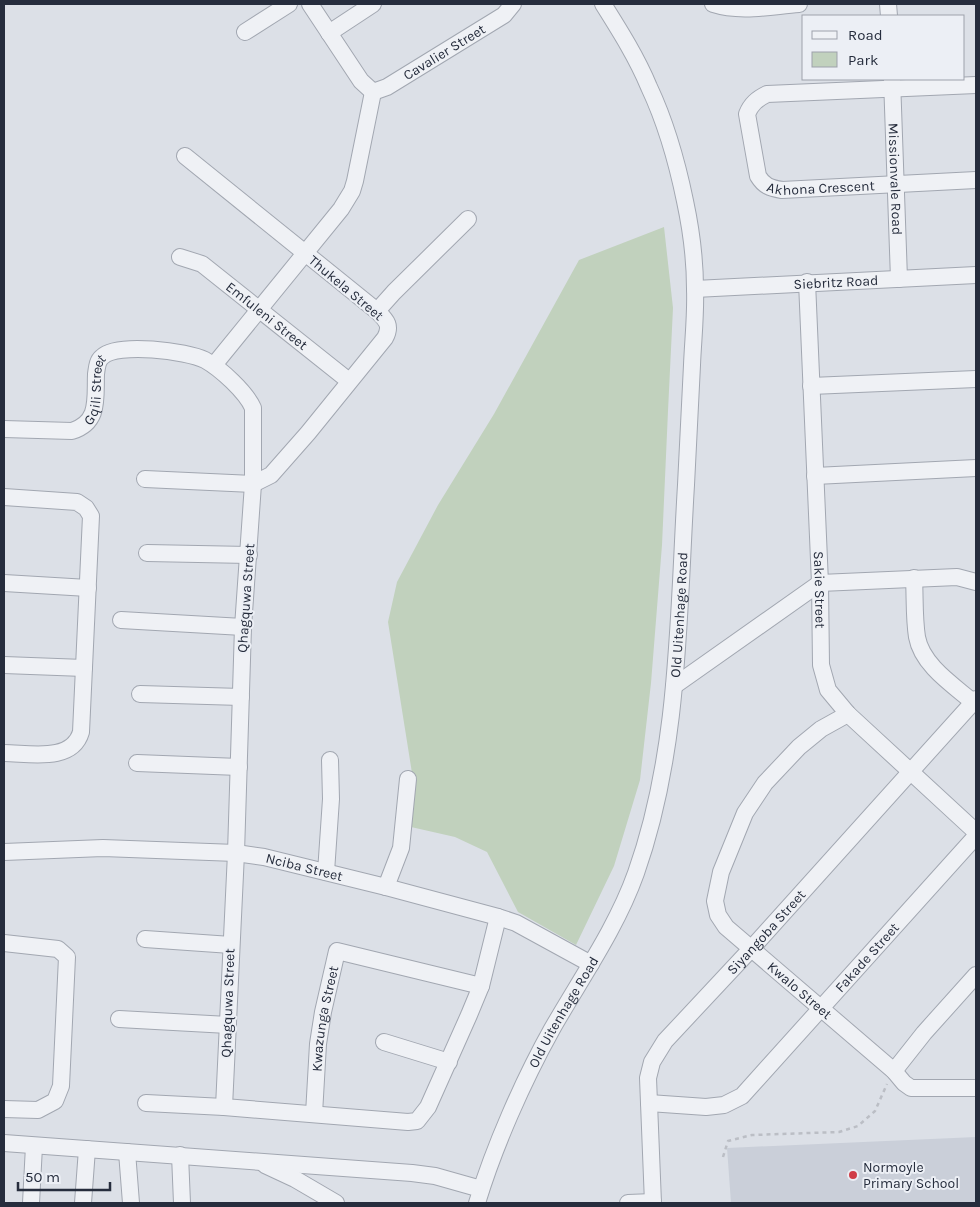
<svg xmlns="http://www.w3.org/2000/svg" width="980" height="1207" font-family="Karla,sans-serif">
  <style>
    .built { fill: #cacfd9 }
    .green { fill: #c1d1bd }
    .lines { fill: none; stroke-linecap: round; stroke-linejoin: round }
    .minor-casing { stroke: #a2a7b1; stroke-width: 18 }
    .path { stroke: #bbbec5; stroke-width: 2.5; stroke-dasharray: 4 4; stroke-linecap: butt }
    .minor { stroke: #eff1f5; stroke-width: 16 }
    .poi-dot { fill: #d03d48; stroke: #eceff5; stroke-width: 2 }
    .labels { text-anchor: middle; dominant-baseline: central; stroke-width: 4; stroke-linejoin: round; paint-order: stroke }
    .street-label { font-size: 14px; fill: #262d3d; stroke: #eceff5 }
    .poi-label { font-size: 14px; fill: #262d3d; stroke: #eceff5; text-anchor: start }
  </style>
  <rect width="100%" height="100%" fill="#dce0e7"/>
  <path class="built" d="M 976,1137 L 976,1203 L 731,1203 L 727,1148 Z"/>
  <path class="green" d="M 664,227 L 673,308 L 668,411 L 662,545 L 651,683 L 640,780 L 614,866 L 576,945 L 518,912 L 487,852 L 455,837 L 411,827 L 412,773 L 388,622 L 397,582 L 438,505 L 494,414 L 579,260 Z"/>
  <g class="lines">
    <g class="minor-casing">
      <g id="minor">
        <path d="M 310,4 L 361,81 L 373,92"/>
        <path d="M 713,4 C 741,13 771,6 799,4"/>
        <path d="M 888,4 L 889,16"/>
        <path d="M 245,32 L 289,4"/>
        <path d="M 329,33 L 373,4"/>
        <path id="s1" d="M 892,79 L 899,279"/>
        <path id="s2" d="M 976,85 L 767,94 C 757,99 751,104 747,114 L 758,176 C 764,186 770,188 782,190 L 976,180"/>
        <path id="s3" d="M 373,92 L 387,87 L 504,15 L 513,4"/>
        <path id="s4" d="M 180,257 L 202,264 L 349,381"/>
        <path id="s5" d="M 807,282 L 820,583 L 821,665 L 828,690 L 848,714 L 976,832"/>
        <path id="s6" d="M 695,289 L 976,275"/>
        <path d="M 377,311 L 394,292 L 468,219"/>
        <path d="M 214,365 L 341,209 L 352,191 L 355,181 L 373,92"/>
        <path d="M 811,386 L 976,379"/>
        <path id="s7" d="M 4,429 L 72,431 C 100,422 95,399 96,374 C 97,368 97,361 102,357 C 117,342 187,351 205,360 C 221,369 246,392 253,408 L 253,484 L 243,627 L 236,853 L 224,1107 L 408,1122 L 417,1121 L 428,1107 L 469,1015 L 481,986 L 498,917"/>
        <path d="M 815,476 L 976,468"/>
        <path d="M 145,479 L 253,484 L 271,475 L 308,433 L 385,338 C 392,325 386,320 377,311 L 185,156"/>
        <path d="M 4,497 L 77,502 L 86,508 L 91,516 L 81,732 C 72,763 29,753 4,753"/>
        <path d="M 147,553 L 249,555"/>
        <path d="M 914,578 C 915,598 914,618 917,637 C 922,665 953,685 973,702"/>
        <path d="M 4,583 L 88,588"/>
        <path d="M 820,583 L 957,577 L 976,582"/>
        <path d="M 121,620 L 243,627"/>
        <path d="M 4,665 L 84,668"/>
        <path d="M 674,686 L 820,583"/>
        <path d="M 140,694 L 241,697"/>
        <path id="s8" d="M 848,714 L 821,729 L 799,747 L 765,783 L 745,813 L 721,872 L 715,901 L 718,915 L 726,927 L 894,1071 L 904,1083 L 911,1088 L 976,1088"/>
        <path d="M 137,763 L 239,767"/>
        <path id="s9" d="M 4,852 L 103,848 L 236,853 L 264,857 L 386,887 L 498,917 L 516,923 L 591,964"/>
        <path d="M 326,872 L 331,799 L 330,760"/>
        <path d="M 386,887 L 401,848 L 408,779"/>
        <path d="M 145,939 L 231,945"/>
        <path d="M 4,943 L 58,949 L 67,957 L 61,1086 L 55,1101 L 38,1110 L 4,1109"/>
        <path d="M 119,1019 L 228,1025"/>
        <path d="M 384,1042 L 449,1062"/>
        <path d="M 894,1071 L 924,1033 L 976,975"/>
        <path d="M 146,1103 L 224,1107"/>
        <path id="s10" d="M 649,1103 L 706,1107 L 724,1105 L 742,1096 L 976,836"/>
        <path id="s11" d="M 314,1114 L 318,1044 L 323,1012 L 337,951 L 481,986"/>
        <path d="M 4,1143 L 412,1173 L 435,1176 L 481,1189"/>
        <path d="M 127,1152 L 131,1203"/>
        <path d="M 180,1155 L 182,1203"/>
        <path d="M 265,1165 L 295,1179 L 336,1203"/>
        <path d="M 31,1203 L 34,1146"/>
        <path d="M 83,1203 L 87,1149"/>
        <path id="s12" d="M 477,1203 C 494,1147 523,1081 552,1029 C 581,978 616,929 636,873 C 680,749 678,615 686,485 C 688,445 690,405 692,365 C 693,340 696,314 695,289 C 695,262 691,229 685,201 C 677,162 666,123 649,87 C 637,58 620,31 603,4"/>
        <path d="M 628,1203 L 653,1202"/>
        <path id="s13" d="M 653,1203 L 648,1078 L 652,1062 L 665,1041 L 751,949 L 976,699"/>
      </g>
    </g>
    <path class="path" d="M 723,1157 L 728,1141 L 752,1135 L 839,1132 L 858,1126 L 875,1111 L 887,1084"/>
    <use href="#minor" class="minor"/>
  </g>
  <circle class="poi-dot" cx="853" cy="1175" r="5"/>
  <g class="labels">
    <g class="street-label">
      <text stroke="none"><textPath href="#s3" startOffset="82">Cavalier Street</textPath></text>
      <text stroke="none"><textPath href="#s1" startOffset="100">Missionvale Road</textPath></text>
      <text stroke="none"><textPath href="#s2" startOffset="369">Akhona Crescent</textPath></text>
      <text stroke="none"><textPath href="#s6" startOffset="141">Siebritz Road</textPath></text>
      <text transform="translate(346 288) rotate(40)">Thukela Street</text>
      <text stroke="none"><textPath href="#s4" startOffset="106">Emfuleni Street</textPath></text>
      <text stroke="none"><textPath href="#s7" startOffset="120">Gqili Street</textPath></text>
      <text stroke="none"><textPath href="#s5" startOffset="308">Sakie Street</textPath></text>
      <text transform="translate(246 598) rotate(-86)">Qhagquwa Street</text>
      <text stroke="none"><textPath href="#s12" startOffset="630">Old Uitenhage Road</textPath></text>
      <text stroke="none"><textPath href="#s9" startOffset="302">Nciba Street</textPath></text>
      <text stroke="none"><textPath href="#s13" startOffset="315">Siyangoba Street</textPath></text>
      <text stroke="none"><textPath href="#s10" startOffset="282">Fakade Street</textPath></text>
      <text stroke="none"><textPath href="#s8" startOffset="364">Kwalo Street</textPath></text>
      <text transform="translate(228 1003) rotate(-88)">Qhagquwa Street</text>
      <text stroke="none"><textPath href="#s12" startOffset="210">Old Uitenhage Road</textPath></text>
      <text stroke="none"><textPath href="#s11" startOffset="96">Kwazunga Street</textPath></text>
    </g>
    <g class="poi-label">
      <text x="863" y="1167">Normoyle<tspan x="863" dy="16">Primary School</tspan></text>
    </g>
  </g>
  <rect width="980" height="1207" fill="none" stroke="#262d3d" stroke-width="10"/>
  <rect x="802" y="15" width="162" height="65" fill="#eceff5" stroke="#9da1ab"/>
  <rect x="812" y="31" width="25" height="8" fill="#eff1f5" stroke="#9da1ab"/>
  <text x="848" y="40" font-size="15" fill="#262d3d">Road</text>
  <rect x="812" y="52" width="25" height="15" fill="#c1d1bd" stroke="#9da1ab"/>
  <text x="848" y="65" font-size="15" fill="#262d3d">Park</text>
  <path d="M18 1182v8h92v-8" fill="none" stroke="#262d3d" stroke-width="2.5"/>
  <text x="25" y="1182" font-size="15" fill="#262d3d" stroke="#eceff5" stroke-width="4" paint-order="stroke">50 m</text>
</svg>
